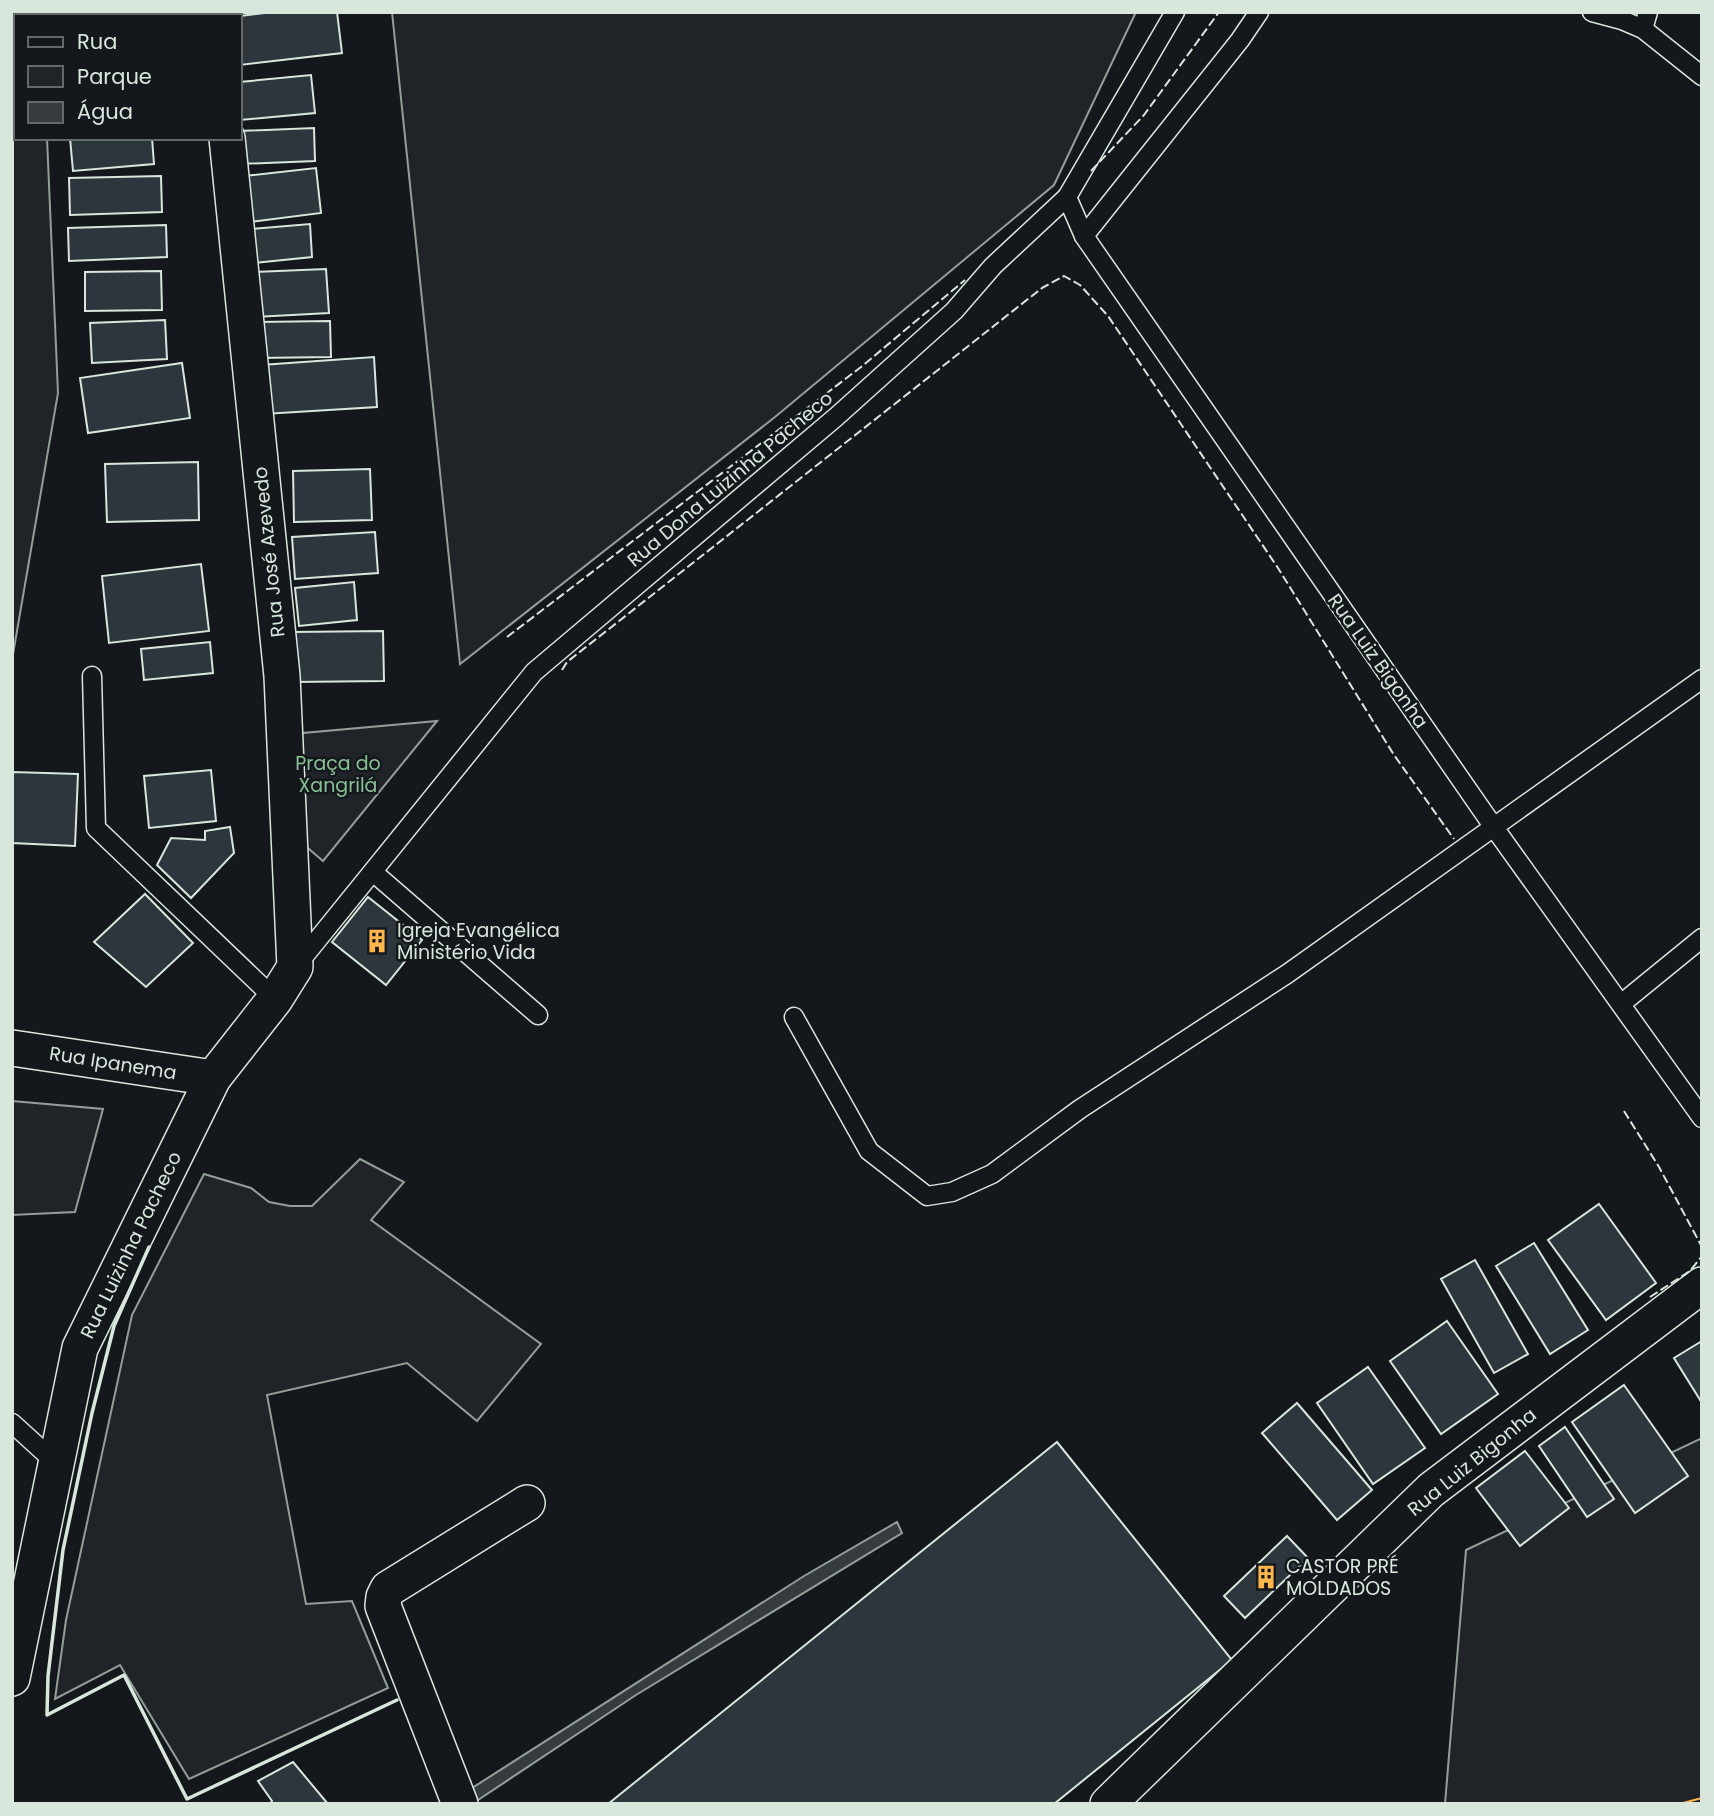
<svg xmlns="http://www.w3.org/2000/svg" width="1714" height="1816" font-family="Poppins,sans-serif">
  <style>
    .green { fill: #202428; stroke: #939e99; stroke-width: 2 }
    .water { fill: #363b3e; stroke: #939e99; stroke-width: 2 }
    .building { fill: #2c363c; stroke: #d8e6dc; stroke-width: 2 }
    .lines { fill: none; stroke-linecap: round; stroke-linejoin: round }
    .service-casing { stroke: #d8e6dc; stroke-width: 21 }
    .minor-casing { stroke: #d8e6dc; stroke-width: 38 }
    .service { stroke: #14181c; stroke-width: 18 }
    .minor { stroke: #14181c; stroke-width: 35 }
    .fence { stroke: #d8e6dc; stroke-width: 2; stroke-dasharray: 9 3.5; stroke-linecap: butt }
    .wall { stroke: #d8e6dc; stroke-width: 3.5 }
    .power { stroke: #ffb74d; stroke-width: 2; stroke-dasharray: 24 5 3.5 5; stroke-linecap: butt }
    .labels { text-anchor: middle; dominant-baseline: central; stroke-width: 5; stroke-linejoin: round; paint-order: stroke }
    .street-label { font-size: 19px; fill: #d8e6dc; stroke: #14181c }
    .park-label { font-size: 19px; fill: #8ac095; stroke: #14181c }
    .poi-label { font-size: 19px; fill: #d8e6dc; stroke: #14181c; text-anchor: start }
  </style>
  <rect width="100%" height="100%" fill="#14181c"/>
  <g class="green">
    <path d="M 12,12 L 41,12 L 42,16 L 16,16 L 16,138 L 47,138 L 58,393 L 12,660 Z"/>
    <path d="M 392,12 L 1136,12 L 1054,185 L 775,417 L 460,664 Z"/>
    <path d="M 437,721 L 323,861 L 295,837 L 292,734 Z"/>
    <path d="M 12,1101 L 103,1109 L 75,1212 L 12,1215 Z"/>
    <path d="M 360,1159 L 404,1182 L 371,1220 L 541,1344 L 477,1421 L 407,1363 L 267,1395 L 306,1604 L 352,1601 L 388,1688 L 189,1779 L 120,1665 L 55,1699 L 66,1620 L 132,1315 L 204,1174 L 251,1188 L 269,1202 L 290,1206 L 312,1206 Z"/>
    <path d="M 1702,1438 L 1702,1804 L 1445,1804 L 1466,1550 Z"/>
  </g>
  <path class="water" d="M 897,1522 L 902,1533 L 636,1695 L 472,1804 L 447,1804 L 804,1576 Z"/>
  <g class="building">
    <path d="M 273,12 L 337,12 L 342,53 L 240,65 L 240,16 Z"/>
    <path d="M 311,75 L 315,113 L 240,120 L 240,82 Z"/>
    <path d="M 314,128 L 315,161 L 239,164 L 240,131 Z"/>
    <path d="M 70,138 L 152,138 L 154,164 L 73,171 Z"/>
    <path d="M 316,168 L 321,213 L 250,222 L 244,176 Z"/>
    <path d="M 161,176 L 162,212 L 70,215 L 69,178 Z"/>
    <path d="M 310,224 L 312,257 L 253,263 L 250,229 Z"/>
    <path d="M 166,225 L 167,257 L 69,261 L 68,228 Z"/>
    <path d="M 326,269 L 329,313 L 255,317 L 253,272 Z"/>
    <path d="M 161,271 L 162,310 L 85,311 L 85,272 Z"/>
    <path d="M 165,320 L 167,359 L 92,363 L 90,323 Z"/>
    <path d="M 330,321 L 331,357 L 257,358 L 257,322 Z"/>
    <path d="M 374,357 L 377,407 L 264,414 L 261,365 Z"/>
    <path d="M 182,363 L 190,418 L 88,433 L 80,378 Z"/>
    <path d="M 198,462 L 199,520 L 107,522 L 105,464 Z"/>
    <path d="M 370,469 L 372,520 L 294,522 L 293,471 Z"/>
    <path d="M 375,532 L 378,573 L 295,579 L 292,537 Z"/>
    <path d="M 201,564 L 209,631 L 109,643 L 102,576 Z"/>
    <path d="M 354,582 L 357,620 L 299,626 L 295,588 Z"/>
    <path d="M 383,631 L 384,681 L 293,682 L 292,632 Z"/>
    <path d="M 210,642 L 213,673 L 144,680 L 141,649 Z"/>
    <path d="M 211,770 L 216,821 L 149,828 L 144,776 Z"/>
    <path d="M 12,772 L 78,774 L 75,846 L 12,843 Z"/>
    <path d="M 230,827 L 234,853 L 191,898 L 157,865 L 171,838 L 205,840 L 205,831 Z"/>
    <path d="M 145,894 L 193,943 L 146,987 L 94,942 Z"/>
    <path d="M 368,897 L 422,940 L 386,985 L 332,942 Z"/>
    <path d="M 1599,1204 L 1656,1283 L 1606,1320 L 1548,1240 Z"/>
    <path d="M 1534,1243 L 1588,1330 L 1550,1354 L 1496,1266 Z"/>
    <path d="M 1475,1260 L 1528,1354 L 1494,1373 L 1441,1279 Z"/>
    <path d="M 1447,1321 L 1498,1394 L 1441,1434 L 1390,1361 Z"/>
    <path d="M 1702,1341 L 1702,1403 L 1674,1358 Z"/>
    <path d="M 1368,1367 L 1425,1448 L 1373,1484 L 1317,1403 Z"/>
    <path d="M 1624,1385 L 1688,1476 L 1635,1513 L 1572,1422 Z"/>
    <path d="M 1297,1403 L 1372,1490 L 1337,1520 L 1262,1433 Z"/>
    <path d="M 1565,1427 L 1614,1499 L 1587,1517 L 1539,1446 Z"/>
    <path d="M 1057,1442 L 1232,1660 L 1054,1804 L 608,1804 Z"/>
    <path d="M 1525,1451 L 1569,1508 L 1520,1546 L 1476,1488 Z"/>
    <path d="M 1287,1536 L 1308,1558 L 1245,1618 L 1224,1596 Z"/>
    <path d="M 293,1762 L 328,1804 L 270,1804 L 272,1801 L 258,1781 Z"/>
  </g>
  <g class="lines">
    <g class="service-casing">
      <g id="service">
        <path d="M 1592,12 L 1622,20 L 1643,29 L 1702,76"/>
        <path d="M 1643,29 L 1648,12"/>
        <path d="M 1067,197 L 1084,236 L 1493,826 L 1702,1118"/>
        <path d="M 1084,236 L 1240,40 L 1259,12"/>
        <path d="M 92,676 L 96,828 L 275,999"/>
        <path d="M 373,872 L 538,1015"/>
        <path d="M 297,965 L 534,672 L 836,417 L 954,311 L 993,266 L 1067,197 L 1175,12"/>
        <path d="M 1621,1004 L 1702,938"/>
        <path d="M 794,1017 L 869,1151 L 927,1196 L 952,1192 L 992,1174 L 1080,1109 L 1287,974 L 1702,679"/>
        <path d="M 12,1423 L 56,1463"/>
      </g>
    </g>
    <g class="minor-casing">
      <g id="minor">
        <path d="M 214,12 L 215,16"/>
        <path d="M 12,1048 L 213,1078"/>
        <path d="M 12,1678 L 80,1348 L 213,1078 L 275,999 L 295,967 L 282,676 L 227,138"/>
        <path d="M 460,1804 L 383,1606 L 384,1597 L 388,1589 L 527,1503"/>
        <path d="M 1108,1804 L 1431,1490 L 1702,1285"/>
      </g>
    </g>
    <use href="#service" class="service"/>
    <use href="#minor" class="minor"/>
    <g class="fence">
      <path d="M 1091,171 L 1144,115 L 1219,12"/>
      <path d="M 507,637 L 861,367 L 965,280"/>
      <path d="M 562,670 L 567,662 L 1042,288 L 1064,276 L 1080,285 L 1108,316 L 1278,568 L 1394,755 L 1454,839"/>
      <path d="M 1624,1111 L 1659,1167 L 1702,1247"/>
      <path d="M 1650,1297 L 1690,1271 L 1702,1256"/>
    </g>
    <path class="wall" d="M 149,1247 L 114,1326 L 92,1413 L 63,1550 L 48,1676 L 47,1715 L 124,1675 L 187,1799 L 397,1700"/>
    <path class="power" d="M 1679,1804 L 1702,1798"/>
  </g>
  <defs>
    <g id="building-bare" transform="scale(1.89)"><path d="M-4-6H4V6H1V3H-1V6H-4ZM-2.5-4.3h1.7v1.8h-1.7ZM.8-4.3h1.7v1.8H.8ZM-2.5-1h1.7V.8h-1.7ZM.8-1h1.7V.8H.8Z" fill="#ffb74d" stroke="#14181c" stroke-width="2.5" paint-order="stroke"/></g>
  </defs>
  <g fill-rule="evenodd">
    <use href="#building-bare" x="377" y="941"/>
    <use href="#building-bare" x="1266" y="1577"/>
  </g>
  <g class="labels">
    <g class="street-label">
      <text transform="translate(730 479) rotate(-40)">Rua Dona Luizinha Pacheco</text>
      <text transform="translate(269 552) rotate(-96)">Rua José Azevedo</text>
      <text transform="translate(1378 661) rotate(55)">Rua Luiz Bigonha</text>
      <text transform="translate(113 1063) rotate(9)">Rua Ipanema</text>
      <text transform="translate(131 1245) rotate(-64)">Rua Luizinha Pacheco</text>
      <text transform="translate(1472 1462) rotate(-39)">Rua Luiz Bigonha</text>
    </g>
    <g class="park-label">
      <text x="338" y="763">Praça do<tspan x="338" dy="22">Xangrilá</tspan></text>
    </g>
    <g class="poi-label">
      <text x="397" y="930">Igreja Evangélica<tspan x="397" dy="22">Ministério Vida</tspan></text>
      <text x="1286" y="1566">CASTOR PRÉ<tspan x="1286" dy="22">MOLDADOS</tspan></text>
    </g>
  </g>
  <rect width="1714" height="1816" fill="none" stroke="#d8e6dc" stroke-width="28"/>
  <rect x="14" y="14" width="228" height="126" fill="#14181c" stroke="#626a69" stroke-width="2"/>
  <rect x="28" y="37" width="35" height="10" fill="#14181c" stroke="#626a69" stroke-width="2"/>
  <text x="77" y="49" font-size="21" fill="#d8e6dc">Rua</text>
  <rect x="28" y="66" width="35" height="21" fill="#202428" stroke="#626a69" stroke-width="2"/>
  <text x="77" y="84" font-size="21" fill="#d8e6dc">Parque</text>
  <rect x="28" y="102" width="35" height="21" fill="#363b3e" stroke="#626a69" stroke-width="2"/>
  <text x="77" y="119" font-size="21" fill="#d8e6dc">Água</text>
</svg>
